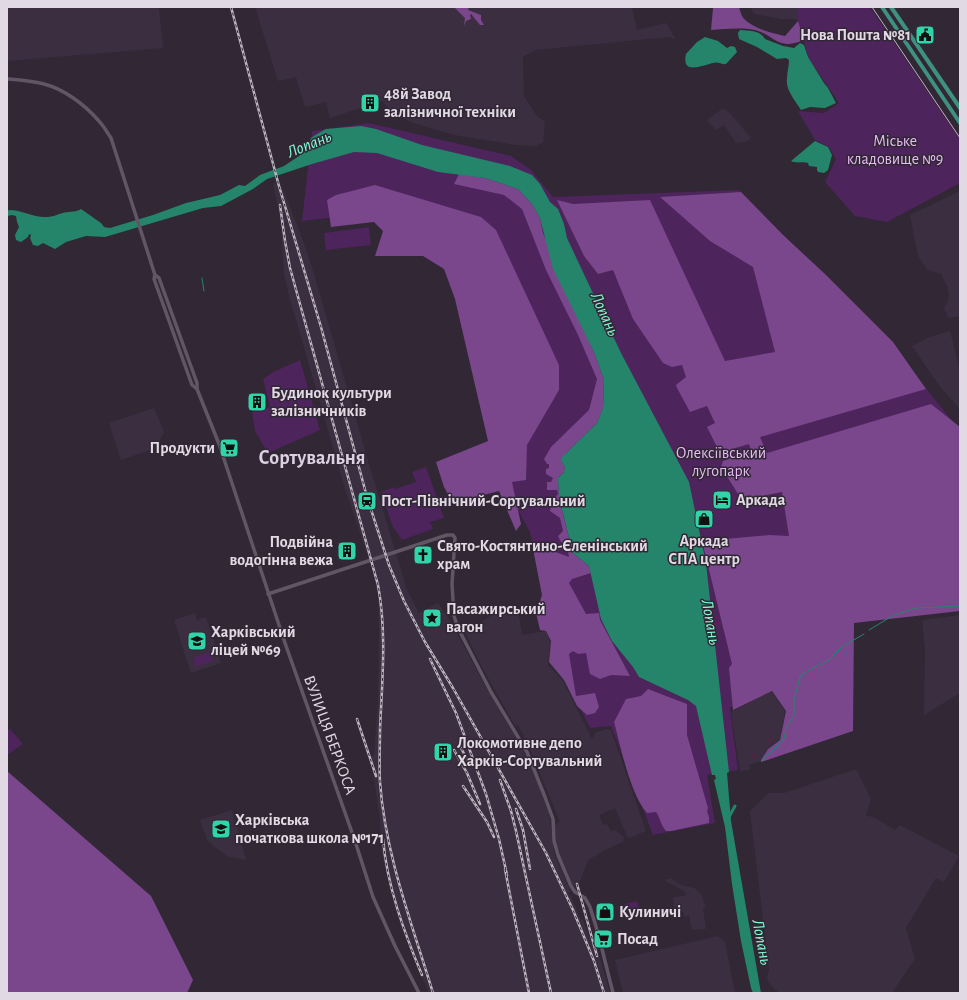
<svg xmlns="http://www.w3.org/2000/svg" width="967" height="1000" font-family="'Alegreya Sans',sans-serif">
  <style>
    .built { fill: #3c2e41 }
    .green { fill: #4d245b }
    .forest { fill: #7a468c }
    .water { fill: #25856a }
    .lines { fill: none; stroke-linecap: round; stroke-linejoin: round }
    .stream { stroke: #25856a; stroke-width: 1 }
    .canal { stroke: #25856a; stroke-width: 3 }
    .secondary { stroke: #625666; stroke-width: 3.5 }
    .primary { stroke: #3d9180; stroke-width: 4 }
    .tram { stroke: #bdb5c0; stroke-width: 1 }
    .rail-casing { stroke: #bdb5c0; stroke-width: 2.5 }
    .rail { stroke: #312735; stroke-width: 1; stroke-dasharray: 3; stroke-linecap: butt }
    .labels { text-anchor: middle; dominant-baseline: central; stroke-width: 3; stroke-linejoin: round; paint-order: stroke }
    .poi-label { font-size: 16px; font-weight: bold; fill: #e1dae4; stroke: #312735; text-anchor: start }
    .park-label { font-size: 16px; fill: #e6bbf5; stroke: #312735 }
    .street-label { font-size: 16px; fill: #e1dae4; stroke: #312735 }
    .water-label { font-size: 17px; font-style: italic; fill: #86fcd5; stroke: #312735 }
    .district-label { font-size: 20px; font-weight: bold; fill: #ddd0e2; stroke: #312735 }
  </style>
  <rect width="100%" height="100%" fill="#312735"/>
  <g class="built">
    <path d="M 7,7 L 159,7 L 163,48 L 7,61 Z"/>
    <path d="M 255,7 L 632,7 L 637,30 L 666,23 L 675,38 L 675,40 L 669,37 L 535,50 L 523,57 L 524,96 L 536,115 L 545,122 L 543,142 L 536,146 L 516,145 L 454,135 L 413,123 L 392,112 L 382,101 L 330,118 L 326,102 L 305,107 L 296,77 L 278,81 Z"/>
    <path d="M 750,7 L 799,7 L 802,16 L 798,20 L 792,19 L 782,19 L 754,14 Z"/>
    <path d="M 723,108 L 731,114 L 751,138 L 745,142 L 736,143 L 724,125 L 716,130 L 707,120 Z"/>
    <path d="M 280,182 L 301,235 L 312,267 L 369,464 L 407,590 L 419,613 L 438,603 L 450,620 L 483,682 L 525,754 L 538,783 L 549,812 L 554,853 L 571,892 L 568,893 L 571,896 L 580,918 L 583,920 L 592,944 L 596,944 L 610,993 L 429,993 L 411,952 L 384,864 L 381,847 L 380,820 L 371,757 L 374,755 L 378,702 L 379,631 L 378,595 L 372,568 L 345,489 L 289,296 L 284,274 L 280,217 L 273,184 Z"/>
    <path d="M 960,191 L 960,316 L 949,318 L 944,309 L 949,297 L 947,286 L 941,274 L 928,270 L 918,256 L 910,215 Z"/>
    <path d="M 950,331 L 960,371 L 960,409 L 941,388 L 912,346 L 930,337 Z"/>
    <path d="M 154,408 L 164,432 L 156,448 L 121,460 L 109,423 Z"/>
    <path d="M 518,610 L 522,635 L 546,631 L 550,642 L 548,665 L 563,681 L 592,739 L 595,733 L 606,729 L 611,730 L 646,831 L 630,838 L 627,836 L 615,808 L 599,815 L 603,825 L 607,824 L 611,831 L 615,830 L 624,837 L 623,842 L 607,849 L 588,860 L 579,884 L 573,886 L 560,854 L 556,843 L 555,824 L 560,822 L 528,745 L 518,725 L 515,726 L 483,669 L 463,628 L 483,621 L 493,614 Z"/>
    <path d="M 195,613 L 197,620 L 206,617 L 221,663 L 191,673 L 174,620 Z"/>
    <path d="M 960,615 L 960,693 L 924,715 L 925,649 L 923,630 L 923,620 Z"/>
    <path d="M 771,691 L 785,711 L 780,739 L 768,748 L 760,762 L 749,765 L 750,770 L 740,771 L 731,712 Z"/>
    <path d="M 856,769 L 871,799 L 866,815 L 875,818 L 895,830 L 900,825 L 959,856 L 944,882 L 936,878 L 906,928 L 915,959 L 892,993 L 779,993 L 768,982 L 767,976 L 769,969 L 750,811 L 768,793 L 784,793 Z"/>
    <path d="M 232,810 L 246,860 L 229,857 L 213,846 L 207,839 L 200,820 Z"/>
    <path d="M 666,879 L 672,879 L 681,885 L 694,888 L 701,894 L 706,906 L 703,909 L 706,929 L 692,930 L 689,916 L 684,917 L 683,912 L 681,912 L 681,909 L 674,909 L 673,897 L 685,896 L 686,892 L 669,883 L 666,881 Z"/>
    <path d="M 718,936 L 725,942 L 735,993 L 623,993 L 615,960 Z"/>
  </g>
  <g class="green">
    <path d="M 797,7 L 870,7 L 960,139 L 960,183 L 887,222 L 855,216 L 825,182 L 836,159 L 829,147 L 815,140 L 798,111 L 824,113 L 839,103 L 809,59 L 798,21 Z"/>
    <path d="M 369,123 L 511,156 L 531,170 L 553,197 L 739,190 L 890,343 L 945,412 L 960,430 L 845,625 L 773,686 L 730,708 L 738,770 L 707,775 L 715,823 L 653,835 L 611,726 L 590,728 L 555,659 L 530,532 L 505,486 L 448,260 L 372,213 L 302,221 L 312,131 Z"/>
    <path d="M 369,227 L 371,245 L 326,250 L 324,233 Z"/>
    <path d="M 300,360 L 320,430 L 268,453 L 255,431 L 252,412 L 270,407 L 263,379 L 273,372 Z"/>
    <path d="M 426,467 L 444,518 L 430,522 L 433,529 L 402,540 L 393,527 L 381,492 L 394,487 L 395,489 L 416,482 L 412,472 Z"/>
    <path d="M 210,652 L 213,661 L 195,667 L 193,658 Z"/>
    <path d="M 10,729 L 23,744 L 7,755 L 7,730 Z"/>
    <path d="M 637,901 L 640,910 L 620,916 L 618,906 Z"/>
  </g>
  <g class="forest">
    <path d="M 454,7 L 469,7 L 468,10 L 481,15 L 481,20 L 484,25 L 480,25 L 471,14 L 470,15 L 471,19 L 466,21 L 464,26 L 465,18 Z"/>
    <path d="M 711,7 L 739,7 C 740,10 741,14 742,16 C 748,27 774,34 785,36 L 798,21 L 804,40 C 777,51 776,36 755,30 C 740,27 725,29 711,30 L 713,8 Z"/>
    <path d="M 459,174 L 485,178 L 518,189 L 532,204 L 540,218 L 543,233 L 594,352 L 604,380 L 603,408 L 597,423 L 567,452 L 562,462 L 565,468 L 564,472 L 558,478 L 559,499 L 573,553 L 589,566 L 591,573 L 572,579 L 569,583 L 586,614 L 599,613 L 600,620 L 630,676 L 611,675 L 600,679 L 590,674 L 586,653 L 578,654 L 573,651 L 569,654 L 576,696 L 595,693 L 599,707 L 595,713 L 587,715 L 577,706 L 564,680 L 549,662 L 551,641 L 546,631 L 540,630 L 536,613 L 542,595 L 534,554 L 534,544 L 569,557 L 567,546 L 561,542 L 558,536 L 563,531 L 560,518 L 550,511 L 552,501 L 558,494 L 557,490 L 547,490 L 547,482 L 551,482 L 553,478 L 546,474 L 546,469 L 549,468 L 549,464 L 547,464 L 544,459 L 551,447 L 589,410 L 597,379 L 578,335 L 546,270 L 522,209 L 504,195 L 454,184 Z"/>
    <path d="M 375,185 L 481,217 L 496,230 L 559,365 L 559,390 L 527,445 L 526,480 L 512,482 L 521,524 L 516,531 L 499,491 L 453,503 L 444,487 L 436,462 L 488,441 L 455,299 L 444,269 L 423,256 L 375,256 L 383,231 L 374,222 L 331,227 L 327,200 L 336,195 Z"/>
    <path d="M 741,192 L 782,234 L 825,274 L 893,342 L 926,389 L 760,437 L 767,453 L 931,404 L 960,427 L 960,611 L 854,623 L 853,731 L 761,762 L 761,760 L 768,749 L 780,740 L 786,711 L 772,691 L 733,710 L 729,668 L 732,664 L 702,541 L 770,535 L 789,536 L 782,492 L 752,498 L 740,497 L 721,467 L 723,461 L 751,451 L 749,444 L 722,452 L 718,449 L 707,427 L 715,423 L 707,406 L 690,412 L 677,388 L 676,385 L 686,377 L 682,365 L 672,367 L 663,363 L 633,319 L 613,270 L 598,274 L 584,256 L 557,200 L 573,204 L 650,200 L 725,361 L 775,352 L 753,267 L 710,241 L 660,197 Z"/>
    <path d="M 648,689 L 687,704 L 687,735 L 708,808 L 707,811 L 709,817 L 709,823 L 671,831 L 666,831 C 660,824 660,817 656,812 L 647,813 C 630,794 621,747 614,722 L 626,699 L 641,696 Z"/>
    <path d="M 7,771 L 151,896 L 193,980 L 187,993 L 7,993 Z"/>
  </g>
  <g class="water">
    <path d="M 740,30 C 749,31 760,30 765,39 L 783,46 L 794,48 L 800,43 L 804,45 L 808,57 L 824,83 L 828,88 L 836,103 L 825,108 L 810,107 L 801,110 C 796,102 785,89 787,79 C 787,72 789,67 789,60 L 786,58 L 777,59 L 757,47 L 739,39 L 738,33 Z"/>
    <path d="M 705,37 L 718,41 L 727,48 L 731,46 L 735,47 L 737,52 L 726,64 C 722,65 718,61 713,63 C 703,65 681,76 686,54 L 697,42 Z"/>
    <path d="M 361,126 L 376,129 L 422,145 L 510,166 L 532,175 L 540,184 L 550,202 L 558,209 L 564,224 L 567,238 L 621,353 L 689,482 L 706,563 L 729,772 L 727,773 L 731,821 L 761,993 L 753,993 L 751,988 L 741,941 L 732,884 L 725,827 L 714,780 L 716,779 L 715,775 L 712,775 L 696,706 L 688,700 L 639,677 L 633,667 L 612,641 L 601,619 L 589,566 L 573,553 L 559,498 L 558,478 L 564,472 L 565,468 L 562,462 L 562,457 L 597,423 L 603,408 L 604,380 L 594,352 L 553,269 L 540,218 L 532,204 L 518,189 L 485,178 L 438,172 L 377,153 L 354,152 L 312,164 L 267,179 L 253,189 L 221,206 L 203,208 L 105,237 L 86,236 L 66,242 L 55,249 L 43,243 L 38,246 L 33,245 L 30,238 L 31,235 L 29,234 L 28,237 L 21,242 L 16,240 L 15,235 L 19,227 L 17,222 L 16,216 L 12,215 L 7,216 L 7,212 L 9,210 C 22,210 34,218 47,217 C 54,217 62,212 69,212 C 75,211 76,212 81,209 L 101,223 L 104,227 L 110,228 L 153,215 L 186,203 L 220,195 L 239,185 L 245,186 L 260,175 L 284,166 L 299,156 L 307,149 L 311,138 L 317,134 L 326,129 Z"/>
    <path d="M 815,141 L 828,147 L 832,155 L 828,170 L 824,173 L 818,172 L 817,170 L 817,167 L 809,166 L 808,163 C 802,161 797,164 791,161 Z"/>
  </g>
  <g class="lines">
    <g class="stream">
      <path d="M 202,278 L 204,291"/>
      <path d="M 869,630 L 894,615 L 916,608 L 960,606"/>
      <path d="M 762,761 L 784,739 L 786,728 L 794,715 L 794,700 L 800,677 L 804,673 L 829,660 L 843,646 L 864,634"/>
    </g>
    <path class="canal" d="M 729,817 L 735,806"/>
    <g class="secondary">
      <path d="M 7,79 C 19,80 32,81 44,84 C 64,89 85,105 98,120 C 103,125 107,132 111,138 L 155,275 L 159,278 L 197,383 L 197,389 L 219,444 L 285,643 L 355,841 L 373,897 L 395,946 L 419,993"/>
      <path d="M 155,275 L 154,279 L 192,385 L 197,389"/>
      <path d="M 268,594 L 447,535 L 453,535 L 455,538 L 452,584 L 454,616 L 458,628 L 491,692 L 527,752 L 545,797 L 553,819 L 554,841 L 558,855 L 571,886 L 575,892 L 585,898 L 590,907 L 598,933 L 613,993"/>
    </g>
    <g class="primary">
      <path d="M 882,7 L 960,123"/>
      <path d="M 891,7 L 960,108"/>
    </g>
    <path class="tram" d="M 872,7 L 960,138"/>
    <g class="rail-casing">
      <g id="rail">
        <path d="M 231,7 L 279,186 L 321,327 L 367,497 L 389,565 L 404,601 L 425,642 L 453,688 L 546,853 L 573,910 L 594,961 L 604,993"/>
        <path d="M 280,205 L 285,241 L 290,268 L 378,585 C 387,633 382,682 380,730 C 380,747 379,764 380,782 C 385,854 412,924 433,993"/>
        <path d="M 430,659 L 456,713 L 486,794 L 499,839 L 507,875"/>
        <path d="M 357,719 L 376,776"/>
        <path d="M 461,748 L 469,763"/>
        <path d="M 454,750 L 467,773 L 480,804"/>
        <path d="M 500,780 L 511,811 L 516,831 L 551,993"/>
        <path d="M 463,786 L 487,822 L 494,837"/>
        <path d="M 516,809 L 523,830 L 530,869"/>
        <path d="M 383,839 C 387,886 404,932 422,975"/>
        <path d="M 505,869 L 529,993"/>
        <path d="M 577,884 L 597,956"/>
      </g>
    </g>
    <use href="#rail" class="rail"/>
  </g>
  <defs>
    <g id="civic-square" transform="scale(1)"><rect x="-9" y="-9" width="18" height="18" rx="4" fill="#31d4a9" stroke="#312735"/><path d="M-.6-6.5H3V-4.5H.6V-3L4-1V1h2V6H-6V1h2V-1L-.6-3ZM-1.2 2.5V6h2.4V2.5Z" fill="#111"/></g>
    <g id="building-square" transform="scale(1)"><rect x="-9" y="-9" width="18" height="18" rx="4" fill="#31d4a9" stroke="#312735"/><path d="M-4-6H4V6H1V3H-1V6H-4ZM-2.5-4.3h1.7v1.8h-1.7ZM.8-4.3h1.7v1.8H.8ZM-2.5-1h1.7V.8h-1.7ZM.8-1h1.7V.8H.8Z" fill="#111"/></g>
    <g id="supermarket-square" transform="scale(1)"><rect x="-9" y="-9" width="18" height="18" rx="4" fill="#31d4a9" stroke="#312735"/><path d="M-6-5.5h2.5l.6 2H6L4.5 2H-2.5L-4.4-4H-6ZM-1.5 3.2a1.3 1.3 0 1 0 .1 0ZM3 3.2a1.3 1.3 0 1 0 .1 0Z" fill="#111"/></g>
    <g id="hotel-square" transform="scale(1)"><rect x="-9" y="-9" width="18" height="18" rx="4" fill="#31d4a9" stroke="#312735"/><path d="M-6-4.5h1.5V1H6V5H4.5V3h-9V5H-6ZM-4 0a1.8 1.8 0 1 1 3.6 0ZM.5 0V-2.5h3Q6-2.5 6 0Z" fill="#111"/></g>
    <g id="station-square" transform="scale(1)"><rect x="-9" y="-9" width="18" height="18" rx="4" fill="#31d4a9" stroke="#312735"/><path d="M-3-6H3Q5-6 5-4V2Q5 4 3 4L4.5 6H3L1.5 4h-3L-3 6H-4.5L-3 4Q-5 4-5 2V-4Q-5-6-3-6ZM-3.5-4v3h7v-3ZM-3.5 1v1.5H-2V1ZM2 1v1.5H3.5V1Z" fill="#111"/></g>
    <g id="shop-square" transform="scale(1)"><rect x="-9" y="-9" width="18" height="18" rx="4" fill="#31d4a9" stroke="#312735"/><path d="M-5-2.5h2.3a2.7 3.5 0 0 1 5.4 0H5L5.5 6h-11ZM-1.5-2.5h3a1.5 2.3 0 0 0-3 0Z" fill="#111"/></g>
    <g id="church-square" transform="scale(1)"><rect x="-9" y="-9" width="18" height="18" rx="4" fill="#31d4a9" stroke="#312735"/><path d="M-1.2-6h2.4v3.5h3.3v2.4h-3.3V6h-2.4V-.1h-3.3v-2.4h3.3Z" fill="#111"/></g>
    <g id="sight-square" transform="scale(1)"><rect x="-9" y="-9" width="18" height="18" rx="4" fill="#31d4a9" stroke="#312735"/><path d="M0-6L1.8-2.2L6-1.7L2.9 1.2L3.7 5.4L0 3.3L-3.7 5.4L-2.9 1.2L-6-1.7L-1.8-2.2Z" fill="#111"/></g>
    <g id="school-square" transform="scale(1)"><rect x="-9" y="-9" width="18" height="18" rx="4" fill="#31d4a9" stroke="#312735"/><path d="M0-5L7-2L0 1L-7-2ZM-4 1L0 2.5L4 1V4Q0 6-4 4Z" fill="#111"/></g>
  </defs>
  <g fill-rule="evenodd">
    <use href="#civic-square" x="925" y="35"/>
    <use href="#building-square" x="370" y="103"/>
    <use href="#building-square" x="257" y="402"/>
    <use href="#supermarket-square" x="229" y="448"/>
    <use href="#hotel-square" x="722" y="500"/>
    <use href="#station-square" x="367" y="501"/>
    <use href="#shop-square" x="704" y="519"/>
    <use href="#building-square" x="347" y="551"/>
    <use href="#church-square" x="423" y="555"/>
    <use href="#sight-square" x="432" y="618"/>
    <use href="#school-square" x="197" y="641"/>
    <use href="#building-square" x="443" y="752"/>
    <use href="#school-square" x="221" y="829"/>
    <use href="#shop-square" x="605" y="912"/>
    <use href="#supermarket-square" x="603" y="939"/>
  </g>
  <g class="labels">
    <g class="poi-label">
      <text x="911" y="35" text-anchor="end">Нова Пошта №81</text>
      <text x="384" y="94">48й Завод<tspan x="384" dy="18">залізничної техніки</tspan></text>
      <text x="271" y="393">Будинок культури<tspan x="271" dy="18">залізничників</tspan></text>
      <text x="215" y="448" text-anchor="end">Продукти</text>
      <text x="736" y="500">Аркада</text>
      <text x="381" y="501">Пост-Північний-Сортувальний</text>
      <text x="704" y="541" text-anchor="middle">Аркада<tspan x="704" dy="18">СПА центр</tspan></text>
      <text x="333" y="542" text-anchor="end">Подвійна<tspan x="333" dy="18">водогінна вежа</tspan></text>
      <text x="437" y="546">Свято-Костянтино-Єленінський<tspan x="437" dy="18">храм</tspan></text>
      <text x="446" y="609">Пасажирський<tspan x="446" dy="18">вагон</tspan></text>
      <text x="211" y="632">Харківський<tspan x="211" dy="18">ліцей №69</tspan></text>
      <text x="457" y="743">Локомотивне депо<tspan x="457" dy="18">Харків-Сортувальний</tspan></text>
      <text x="235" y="820">Харківська<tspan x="235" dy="18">початкова школа №171</tspan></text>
      <text x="619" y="912">Кулиничі</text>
      <text x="617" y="939">Посад</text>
    </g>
    <g class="park-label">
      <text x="895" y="141">Міське<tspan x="895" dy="18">кладовище №9</tspan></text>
      <text x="721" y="453">Олексіївський<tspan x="721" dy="18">лугопарк</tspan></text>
    </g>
    <g class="street-label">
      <text transform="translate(330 735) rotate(70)">ВУЛИЦЯ БЕРКОСА</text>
    </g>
    <g class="water-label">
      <text transform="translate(309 144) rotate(-22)">Лопань</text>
      <text transform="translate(605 314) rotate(66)">Лопань</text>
      <text transform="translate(711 622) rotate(80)">Лопань</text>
      <text transform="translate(762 942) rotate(79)">Лопань</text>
    </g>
    <g class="district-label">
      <text x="312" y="458">Сортувальня</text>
    </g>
  </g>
  <rect width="967" height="1000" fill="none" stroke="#e1dae4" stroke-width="16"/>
</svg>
